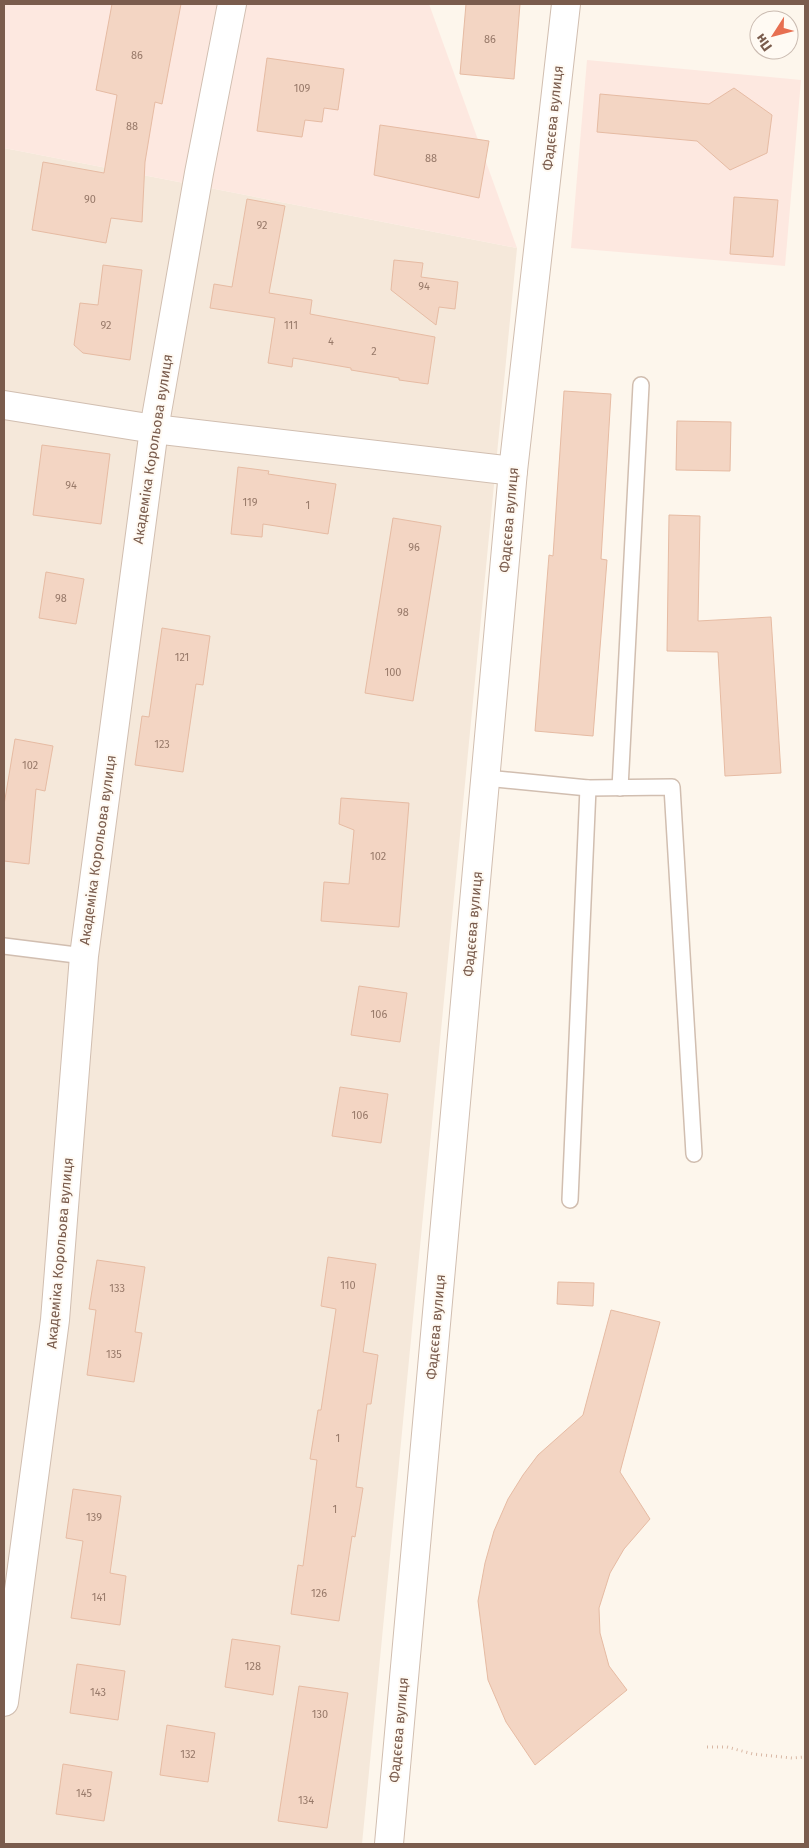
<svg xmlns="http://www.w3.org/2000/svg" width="809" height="1848" font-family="'Fira Sans',sans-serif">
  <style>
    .residential { fill: #f5e8da }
    .commercial { fill: #fde8e0 }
    .building { fill: #f3d5c3; stroke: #e6bba3 }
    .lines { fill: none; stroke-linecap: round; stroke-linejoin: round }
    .lane-casing { stroke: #d1beb0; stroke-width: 18 }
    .street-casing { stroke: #d1beb0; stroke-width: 30 }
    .path { stroke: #d9b8a5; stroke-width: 3; stroke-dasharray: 1 4; stroke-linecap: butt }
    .lane { stroke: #fff; stroke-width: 15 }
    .street { stroke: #fff; stroke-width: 28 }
    .labels { text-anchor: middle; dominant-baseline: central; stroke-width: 4; stroke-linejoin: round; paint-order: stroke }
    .number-label { font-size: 11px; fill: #987a6a }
    .street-label { font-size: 14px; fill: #7a5c4d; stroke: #fffaf3 }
  </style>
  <rect width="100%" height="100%" fill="#fdf6ec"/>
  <path class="residential" d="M 4,148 L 517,248 L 362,1844 L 4,1844 Z"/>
  <g class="commercial">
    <path d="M 4,4 L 429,4 L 517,248 L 4,148 Z"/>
    <path d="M 587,60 L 801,80 L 785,266 L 571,248 Z"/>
  </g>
  <g class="building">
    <path d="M 112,4 L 181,4 L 162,104 L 155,102 L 145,162 L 142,222 L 111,218 L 106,243 L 32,230 L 43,162 L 104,173 L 117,95 L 96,90 Z"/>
    <path d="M 466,4 L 520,4 L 514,79 L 460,74 Z"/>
    <path d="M 267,58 L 344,69 L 338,110 L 324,108 L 322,122 L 305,120 L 302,137 L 257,131 Z"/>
    <path d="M 734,88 L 772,115 L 767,153 L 730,170 L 697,141 L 597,132 L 600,94 L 709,104 Z"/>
    <path d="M 380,125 L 489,141 L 479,198 L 374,175 Z"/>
    <path d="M 734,197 L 778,200 L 773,257 L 730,254 Z"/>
    <path d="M 247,199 L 285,206 L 269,293 L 312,300 L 310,314 L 435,337 L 428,384 L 399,380 L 399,378 L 351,370 L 351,368 L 293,358 L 292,367 L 268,363 L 275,318 L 210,308 L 214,284 L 232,287 Z"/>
    <path d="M 394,260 L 423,263 L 421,277 L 458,282 L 455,309 L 439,307 L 436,325 L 391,290 Z"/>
    <path d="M 103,265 L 142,270 L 130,360 L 83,353 L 74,345 L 80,303 L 98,305 Z"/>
    <path d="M 564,391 L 611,394 L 601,559 L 607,560 L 593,736 L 535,731 L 549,555 L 553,556 Z"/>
    <path d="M 677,421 L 731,422 L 730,471 L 676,470 Z"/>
    <path d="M 42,445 L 110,454 L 101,524 L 33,515 Z"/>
    <path d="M 238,467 L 269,471 L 268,474 L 336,484 L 328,534 L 263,524 L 262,537 L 231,534 Z"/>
    <path d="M 669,515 L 700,516 L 698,621 L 771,617 L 781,773 L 725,776 L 718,652 L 667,651 Z"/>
    <path d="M 393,518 L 441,526 L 413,701 L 365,693 Z"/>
    <path d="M 46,572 L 84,579 L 76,624 L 39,618 Z"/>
    <path d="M 162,628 L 210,636 L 203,685 L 196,684 L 183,772 L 135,765 L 142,716 L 149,717 Z"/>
    <path d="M 15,739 L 53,746 L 45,791 L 36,789 L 29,864 L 4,861 L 4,805 Z"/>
    <path d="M 341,798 L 409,803 L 399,927 L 321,921 L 324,882 L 349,884 L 354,830 L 339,824 Z"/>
    <path d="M 359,986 L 407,993 L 400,1042 L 351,1035 Z"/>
    <path d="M 340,1087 L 388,1094 L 381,1143 L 332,1136 Z"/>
    <path d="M 328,1257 L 376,1264 L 363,1352 L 378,1355 L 371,1404 L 367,1404 L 356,1487 L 363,1488 L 355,1537 L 352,1536 L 339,1621 L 291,1614 L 298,1565 L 303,1566 L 317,1460 L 310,1459 L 318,1410 L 321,1410 L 336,1309 L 321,1306 Z"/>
    <path d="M 97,1260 L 145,1267 L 135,1332 L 142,1333 L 134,1382 L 87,1375 L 96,1310 L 89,1309 Z"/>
    <path d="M 558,1282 L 594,1283 L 593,1306 L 557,1304 Z"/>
    <path d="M 611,1310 L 660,1322 L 620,1472 L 650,1519 L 624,1549 L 610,1573 L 599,1608 L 600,1633 L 609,1666 L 627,1690 L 535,1765 L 506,1722 L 488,1680 L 478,1601 L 485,1563 L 494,1531 L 508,1499 L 523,1475 L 538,1455 L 583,1415 Z"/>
    <path d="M 73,1489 L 121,1496 L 110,1573 L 126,1576 L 120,1625 L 71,1618 L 83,1541 L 66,1538 Z"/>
    <path d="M 232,1639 L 280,1646 L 273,1695 L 225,1687 Z"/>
    <path d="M 77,1664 L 125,1671 L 118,1720 L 70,1713 Z"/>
    <path d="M 299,1686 L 348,1693 L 327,1828 L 278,1821 Z"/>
    <path d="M 167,1725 L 215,1733 L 208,1782 L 160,1775 Z"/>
    <path d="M 63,1764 L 112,1772 L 104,1821 L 56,1814 Z"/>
  </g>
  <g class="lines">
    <g class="lane-casing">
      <g id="lane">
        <path d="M 486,778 L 588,788 L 672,787 L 694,1154"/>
        <path d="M 620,788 L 641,385"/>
        <path d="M 4,946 L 84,956"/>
        <path d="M 570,1200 L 588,788"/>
      </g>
    </g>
    <g class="street-casing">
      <g id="street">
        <path d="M 4,405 L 154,429 L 513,471"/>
        <path d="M 4,1702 L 55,1320 L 84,956 L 154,429 L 199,173 L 232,4"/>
        <path d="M 389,1844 L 513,471 L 566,4"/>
      </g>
    </g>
    <path class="path" d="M 707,1747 L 727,1747 L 753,1754 L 792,1758 L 805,1757"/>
    <use href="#lane" class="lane"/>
    <use href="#street" class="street"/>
  </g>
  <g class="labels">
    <g class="number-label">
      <text x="490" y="39">86</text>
      <text x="137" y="55">86</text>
      <text x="302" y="88">109</text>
      <text x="132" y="126">88</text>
      <text x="431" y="158">88</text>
      <text x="90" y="199">90</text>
      <text x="262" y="225">92</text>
      <text x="424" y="286">94</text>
      <text x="106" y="325">92</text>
      <text x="291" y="325">111</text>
      <text x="331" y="341">4</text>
      <text x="374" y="351">2</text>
      <text x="71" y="485">94</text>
      <text x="250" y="502">119</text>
      <text x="308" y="505">1</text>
      <text x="414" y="547">96</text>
      <text x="61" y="598">98</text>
      <text x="403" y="612">98</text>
      <text x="182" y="657">121</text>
      <text x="393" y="672">100</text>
      <text x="162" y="744">123</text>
      <text x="30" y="765">102</text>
      <text x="378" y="856">102</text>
      <text x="379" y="1014">106</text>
      <text x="360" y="1115">106</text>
      <text x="348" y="1285">110</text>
      <text x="117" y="1288">133</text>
      <text x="114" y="1354">135</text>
      <text x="338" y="1438">1</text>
      <text x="335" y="1509">1</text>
      <text x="94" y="1517">139</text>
      <text x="319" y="1593">126</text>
      <text x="99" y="1597">141</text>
      <text x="253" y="1666">128</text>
      <text x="98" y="1692">143</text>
      <text x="320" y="1714">130</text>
      <text x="188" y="1754">132</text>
      <text x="84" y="1793">145</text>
      <text x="306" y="1800">134</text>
    </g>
    <g class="street-label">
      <text transform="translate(553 118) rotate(-84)">Фадєєва вулиця</text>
      <text transform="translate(153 449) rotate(-81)">Академіка Корольова вулиця</text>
      <text transform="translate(509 520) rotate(-85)">Фадєєва вулиця</text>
      <text transform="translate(98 850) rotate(-82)">Академіка Корольова вулиця</text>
      <text transform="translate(473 924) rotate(-85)">Фадєєва вулиця</text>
      <text transform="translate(60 1253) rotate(-85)">Академіка Корольова вулиця</text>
      <text transform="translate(436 1327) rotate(-85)">Фадєєва вулиця</text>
      <text transform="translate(399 1730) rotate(-85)">Фадєєва вулиця</text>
    </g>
  </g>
  <rect width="809" height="1848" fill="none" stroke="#7a5c4d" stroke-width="10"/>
  <g transform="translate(774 35) rotate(234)"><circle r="24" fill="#fffaf3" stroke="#cabbb1"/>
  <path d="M0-4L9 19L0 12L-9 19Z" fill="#e76f51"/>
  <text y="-8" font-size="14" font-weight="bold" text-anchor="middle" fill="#7a5c4d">Пн</text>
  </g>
</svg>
